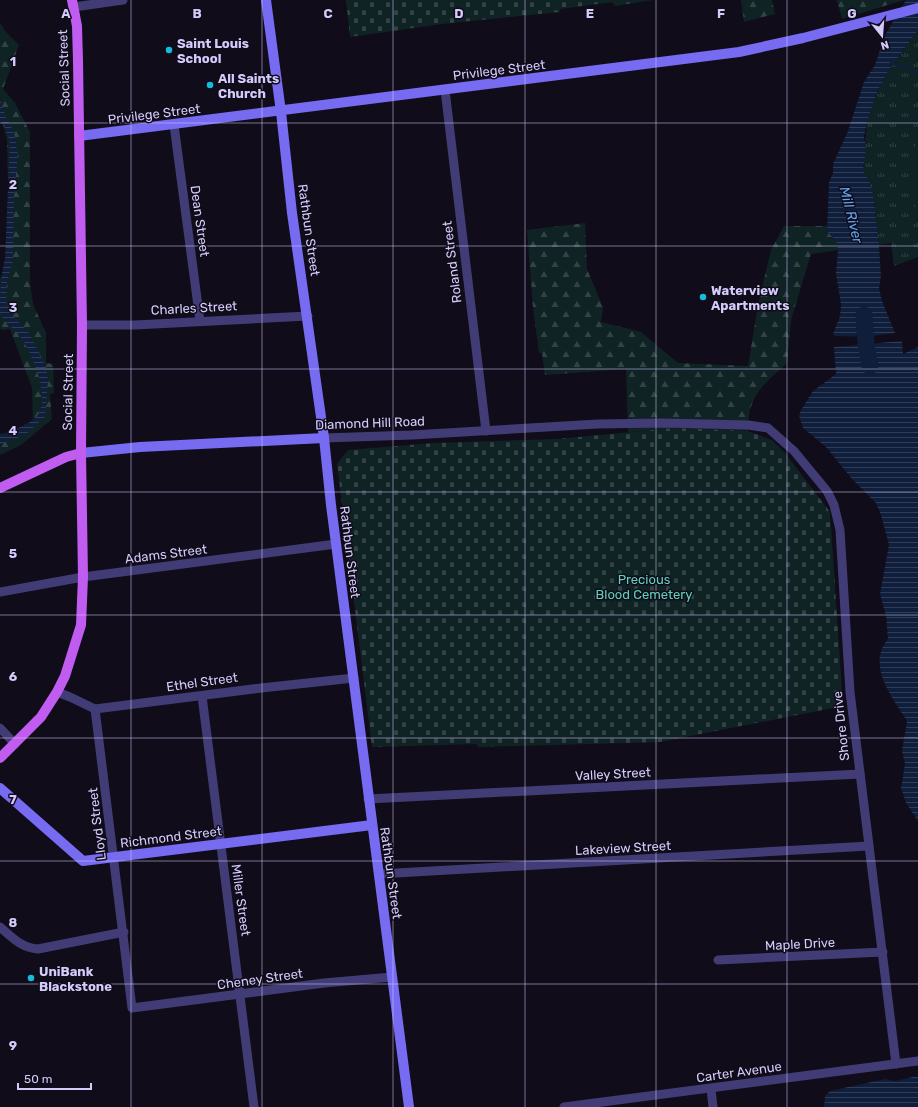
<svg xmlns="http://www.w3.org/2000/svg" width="918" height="1107" font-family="Rubik,sans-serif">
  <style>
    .forest { fill: url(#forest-firs) }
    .cemetery { fill: url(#cemetery-stones) }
    .park { fill: url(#park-tufts) }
    .pitch { fill: #102324 }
    .water { fill: url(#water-rules) }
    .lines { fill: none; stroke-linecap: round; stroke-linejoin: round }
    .stream { stroke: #0f1e3b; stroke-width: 3 }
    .river { stroke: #0f1e3b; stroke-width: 17 }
    .street { stroke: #413c75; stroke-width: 9 }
    .secondary { stroke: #766bf1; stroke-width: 10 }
    .primary { stroke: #c15cf0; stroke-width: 10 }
    .grid { fill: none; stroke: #d3cbfa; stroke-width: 1; stroke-opacity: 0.55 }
    .poi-dot { fill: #15bcdc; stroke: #100c1a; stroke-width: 1.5 }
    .labels { text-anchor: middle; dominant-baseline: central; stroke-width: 3; stroke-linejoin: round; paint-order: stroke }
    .poi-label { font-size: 13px; font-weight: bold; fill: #d3cbfa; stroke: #100c1a; text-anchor: start }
    .street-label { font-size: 13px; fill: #d3cbfa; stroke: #100c1a }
    .park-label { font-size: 13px; fill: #5fd2bc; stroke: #100c1a }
    .water-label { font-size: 14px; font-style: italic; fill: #62a6f0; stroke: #100c1a }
    .grid-label { font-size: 13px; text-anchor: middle; font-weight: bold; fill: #d3cbfa; stroke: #100c1a; stroke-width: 3; stroke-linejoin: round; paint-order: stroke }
  </style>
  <defs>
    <pattern id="forest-firs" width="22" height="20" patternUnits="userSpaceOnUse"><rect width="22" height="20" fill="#102324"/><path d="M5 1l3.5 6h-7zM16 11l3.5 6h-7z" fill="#324245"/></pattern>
    <pattern id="cemetery-stones" width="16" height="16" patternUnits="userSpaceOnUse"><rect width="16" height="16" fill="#102324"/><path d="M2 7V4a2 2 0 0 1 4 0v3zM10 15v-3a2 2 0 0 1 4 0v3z" fill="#324245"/></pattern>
    <pattern id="park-tufts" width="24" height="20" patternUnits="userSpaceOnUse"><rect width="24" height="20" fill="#102324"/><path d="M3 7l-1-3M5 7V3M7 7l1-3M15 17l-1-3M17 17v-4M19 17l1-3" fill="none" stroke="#324245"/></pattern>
    <pattern id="water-rules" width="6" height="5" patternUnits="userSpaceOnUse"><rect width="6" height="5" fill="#0f1e3b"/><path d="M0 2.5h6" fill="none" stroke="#313d58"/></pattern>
  </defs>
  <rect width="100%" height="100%" fill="#100c1a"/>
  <g class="forest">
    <path d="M 741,0 L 772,0 L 775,14 L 744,22 Z"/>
    <path d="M 837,0 L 904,0 L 842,19 Z"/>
    <path d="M 0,23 L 6,32 L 19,45 L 3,89 L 15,103 L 30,132 L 30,283 L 33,304 L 46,333 L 46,363 L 53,364 L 54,393 L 50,394 L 52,419 L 21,445 L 0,455 L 0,434 L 10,432 L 33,421 L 32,388 L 10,329 L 1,330 L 0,325 L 0,279 L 7,260 L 8,184 L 7,139 L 3,125 L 0,122 Z"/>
    <path d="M 585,223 L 587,269 L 603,307 L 601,322 L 641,332 L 678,363 L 748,366 L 758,305 L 771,250 L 784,226 L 827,226 L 827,231 L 836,241 L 838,250 L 811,254 L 791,320 L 787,363 C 762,386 748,395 748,431 L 674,428 L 628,432 L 626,369 L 545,375 L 542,353 L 539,353 L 533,308 L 527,230 Z"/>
  </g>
  <g class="cemetery">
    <path d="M 346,0 L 653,0 L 615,6 L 613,2 L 560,9 L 560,12 L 442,24 L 350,37 Z"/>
    <path d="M 674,428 L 748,431 L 772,440 L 785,453 L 830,512 L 843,706 L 660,742 L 478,747 L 477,744 L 372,747 L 337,464 L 348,450 L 434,443 L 557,439 Z"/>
  </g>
  <path class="park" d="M 918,30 L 918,257 L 894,266 L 891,243 L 879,245 L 874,200 L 863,170 L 867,122 L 877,92 L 888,71 Z"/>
  <path class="pitch" d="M 918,127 L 918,208 L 910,201 L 912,166 Z"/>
  <g class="water">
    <path d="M 906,0 L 918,0 L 918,30 L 888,71 L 877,92 L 867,122 L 864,137 L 866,147 L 863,170 L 870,183 L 874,200 L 879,245 L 881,276 L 879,288 L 882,301 L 895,333 L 866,337 L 835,336 L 833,334 L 840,316 L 841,305 L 836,273 L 838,250 L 836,241 L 827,231 L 829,182 L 833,173 L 833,164 L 848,131 L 864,82 L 875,65 L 885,35 Z"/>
    <path d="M 0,99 L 6,118 L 14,132 L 18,156 L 14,193 L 13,260 L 7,282 L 6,302 L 13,316 L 29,333 L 46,367 L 48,381 L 45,417 L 25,435 L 0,444 L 0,436 C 11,430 32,425 39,413 C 50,395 31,351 20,336 C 14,329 4,322 0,313 C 0,302 1,270 5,259 L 10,142 L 3,123 L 0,121 Z"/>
    <path d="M 902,341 L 903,354 L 918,347 L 918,821 L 906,803 L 901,788 L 905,764 L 902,751 L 907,721 C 892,697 866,665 888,639 L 886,616 L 880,594 L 889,545 L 881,515 L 876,503 L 852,479 L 826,447 L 803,428 L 799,416 L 801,410 L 813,391 L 836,374 L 834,347 Z"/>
    <path d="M 913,1077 L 918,1077 L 918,1107 L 824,1107 L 825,1096 L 830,1091 L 885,1079 L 895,1081 Z"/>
  </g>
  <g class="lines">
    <path class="stream" d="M 891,63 L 918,71"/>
    <path class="river" d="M 864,315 L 866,344 L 870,366"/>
    <g class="street">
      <path d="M 74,7 L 123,0"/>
      <path d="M 445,90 L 486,431"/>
      <path d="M 174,125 L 200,321"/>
      <path d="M 82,325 L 135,325 L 308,316"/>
      <path d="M 324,438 L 412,435 L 598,424 L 662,423 L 748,425 L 768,428 L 794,451 L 827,491 L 834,505 L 840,530 L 850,692 L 896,1064"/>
      <path d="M 0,592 L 83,577 L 336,544"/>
      <path d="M 57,692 L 70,697 L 95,709 L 261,688 L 354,678"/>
      <path d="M 202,696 L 254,1107"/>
      <path d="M 95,709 L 132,1008 L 324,983 L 392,977"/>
      <path d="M 0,728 L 15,744"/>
      <path d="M 368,799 L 860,774"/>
      <path d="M 379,874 L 869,846"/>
      <path d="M 0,927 C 12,937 21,948 38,949 L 124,932"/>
      <path d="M 718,960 L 883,952"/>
      <path d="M 711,1089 L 713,1107"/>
      <path d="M 564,1107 L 918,1061"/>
    </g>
    <g class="secondary">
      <path d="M 266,0 L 281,112 L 292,213 L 324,438 L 331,505 L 409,1107"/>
      <path d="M 79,136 L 739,52 L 803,38 L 918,8"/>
      <path d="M 81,453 L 140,447 L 324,438"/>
      <path d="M 0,788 L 83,861 L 372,825"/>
    </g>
    <g class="primary">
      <path d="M 0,488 L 66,457 L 81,453"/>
      <path d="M 0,758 L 41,717 L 57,692 L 65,676 L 81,625 L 83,577 L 81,453 L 82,325 L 78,61 L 77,26 L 72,0"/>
    </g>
  </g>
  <path class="grid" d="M 131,0 L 131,1107M 262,0 L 262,1107M 393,0 L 393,1107M 525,0 L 525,1107M 656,0 L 656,1107M 787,0 L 787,1107M 0,123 L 918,123M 0,246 L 918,246M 0,369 L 918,369M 0,492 L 918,492M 0,615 L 918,615M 0,738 L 918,738M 0,861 L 918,861M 0,984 L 918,984"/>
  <g class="poi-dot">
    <circle cx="169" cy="50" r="4"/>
    <circle cx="210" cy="85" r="4"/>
    <circle cx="703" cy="297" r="4"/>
    <circle cx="31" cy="978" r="4"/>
  </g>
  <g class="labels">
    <g class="poi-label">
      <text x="177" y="43">Saint Louis<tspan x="177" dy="15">School</tspan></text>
      <text x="218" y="78">All Saints<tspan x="218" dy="15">Church</tspan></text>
      <text x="711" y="290">Waterview<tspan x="711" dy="15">Apartments</tspan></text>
      <text x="39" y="971">UniBank<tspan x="39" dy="15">Blackstone</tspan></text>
    </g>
    <g class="street-label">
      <text transform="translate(64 68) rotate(-92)">Social Street</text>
      <text transform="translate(499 70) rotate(-7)">Privilege Street</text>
      <text transform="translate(154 114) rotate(-7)">Privilege Street</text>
      <text transform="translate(200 221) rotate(82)">Dean Street</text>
      <text transform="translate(309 230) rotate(82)">Rathbun Street</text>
      <text transform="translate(452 262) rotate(-97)">Roland Street</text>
      <text transform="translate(194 308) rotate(-3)">Charles Street</text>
      <text transform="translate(68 392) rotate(-89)">Social Street</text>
      <text transform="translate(370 423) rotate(-2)">Diamond Hill Road</text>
      <text transform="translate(350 552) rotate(83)">Rathbun Street</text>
      <text transform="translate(166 554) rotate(-7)">Adams Street</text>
      <text transform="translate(202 682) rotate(-8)">Ethel Street</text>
      <text transform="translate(841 726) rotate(-96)">Shore Drive</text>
      <text transform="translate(613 774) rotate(-3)">Valley Street</text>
      <text transform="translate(97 824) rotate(-97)">Lloyd Street</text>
      <text transform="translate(171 837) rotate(-7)">Richmond Street</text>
      <text transform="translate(623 848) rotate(-3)">Lakeview Street</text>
      <text transform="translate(391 873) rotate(82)">Rathbun Street</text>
      <text transform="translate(241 900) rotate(82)">Miller Street</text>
      <text transform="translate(800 944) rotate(-3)">Maple Drive</text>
      <text transform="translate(260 979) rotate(-8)">Cheney Street</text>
      <text transform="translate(739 1072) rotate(-8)">Carter Avenue</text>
    </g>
    <g class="park-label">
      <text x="644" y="579">Precious<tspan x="644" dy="15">Blood Cemetery</tspan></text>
    </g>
    <g class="water-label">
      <text transform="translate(851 215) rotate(76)">Mill River</text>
    </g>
  </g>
  <g class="grid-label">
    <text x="66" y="18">A</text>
    <text x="197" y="18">B</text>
    <text x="328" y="18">C</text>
    <text x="459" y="18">D</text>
    <text x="590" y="18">E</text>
    <text x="721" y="18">F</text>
    <text x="852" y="18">G</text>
    <text x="13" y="66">1</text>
    <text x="13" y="189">2</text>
    <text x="13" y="312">3</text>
    <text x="13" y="435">4</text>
    <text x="13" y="558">5</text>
    <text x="13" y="681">6</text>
    <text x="13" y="804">7</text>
    <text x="13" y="927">8</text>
    <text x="13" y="1050">9</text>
  </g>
  <g transform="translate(882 36) rotate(163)" stroke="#100c1a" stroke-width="3" paint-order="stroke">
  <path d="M0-3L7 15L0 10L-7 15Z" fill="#d3cbfa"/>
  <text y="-6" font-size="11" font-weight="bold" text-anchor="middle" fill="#d3cbfa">N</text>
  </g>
  <path d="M18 1083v6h73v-6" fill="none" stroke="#d3cbfa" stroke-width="2"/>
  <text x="24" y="1083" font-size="12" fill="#d3cbfa" stroke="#100c1a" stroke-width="3" paint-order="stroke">50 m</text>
</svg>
